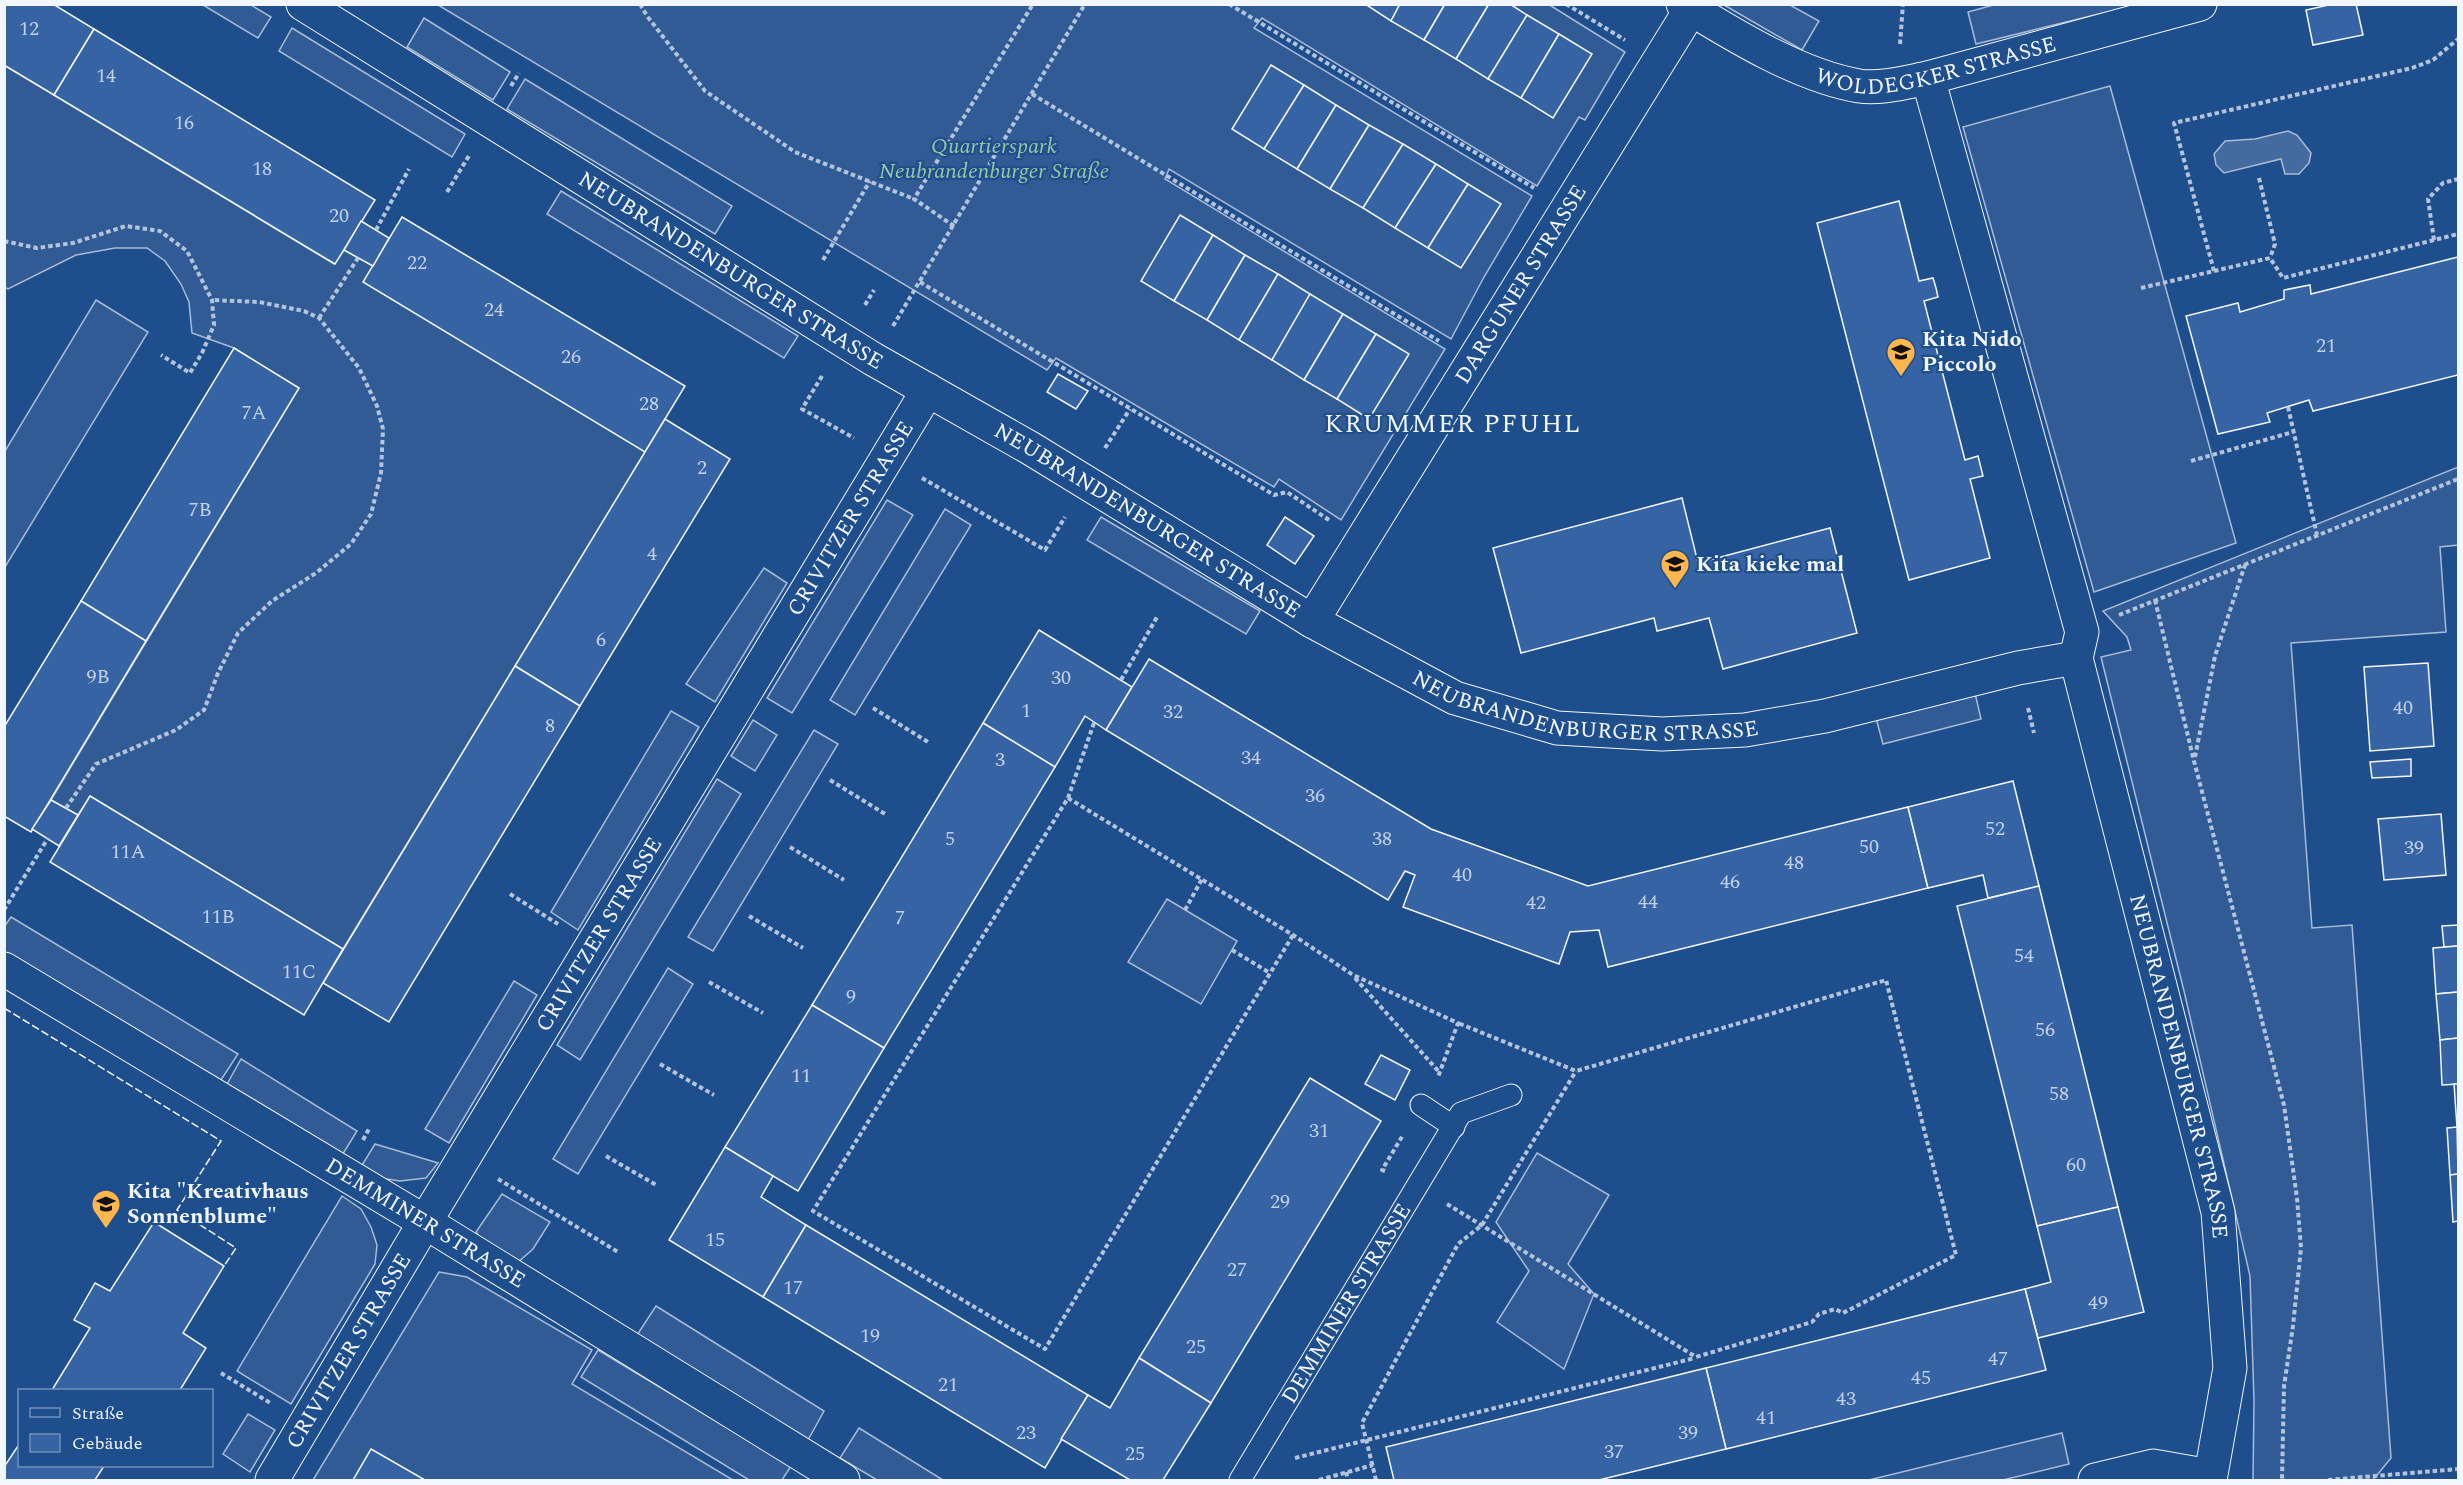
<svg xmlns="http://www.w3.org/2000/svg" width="2463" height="1485" font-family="Spectral,serif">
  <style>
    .built { fill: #305b95; stroke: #a8bbd7; stroke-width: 1.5 }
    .water { fill: #446ba0; stroke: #a8bbd7; stroke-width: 1.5 }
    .building { fill: #3563a3; stroke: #f2f6ff; stroke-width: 1.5 }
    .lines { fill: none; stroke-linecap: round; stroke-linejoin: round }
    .service-casing { stroke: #f2f6ff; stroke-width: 23 }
    .minor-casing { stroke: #f2f6ff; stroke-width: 35 }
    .path { stroke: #b3c4dc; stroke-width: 4; stroke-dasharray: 4.5 3; stroke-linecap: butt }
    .service { stroke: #1f4e8c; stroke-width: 21 }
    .minor { stroke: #1f4e8c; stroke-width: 33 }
    .fence { stroke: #f2f6ff; stroke-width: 1.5; stroke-dasharray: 8 3; stroke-linecap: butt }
    .labels { text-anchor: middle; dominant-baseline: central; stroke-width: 4.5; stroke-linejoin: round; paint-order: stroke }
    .number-label { font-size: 20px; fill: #c3d1e8 }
    .street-label { font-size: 22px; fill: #f2f6ff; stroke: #1f4e8c }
    .park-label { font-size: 22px; font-style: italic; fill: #97c8a6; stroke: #1f4e8c }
    .poi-label { font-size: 22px; font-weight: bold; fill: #f2f6ff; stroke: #1f4e8c; text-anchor: start }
    .quarter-label { font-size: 26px; letter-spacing: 1.5px; fill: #f2f6ff; stroke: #1f4e8c }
  </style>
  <rect width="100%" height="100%" fill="#1f4e8c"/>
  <g class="built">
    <path d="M 1548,4 L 1625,52 L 1585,120 L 1579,117 L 1537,186 L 1262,18 L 1254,28 L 1532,196 L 1484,277 L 1451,339 L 1169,169 L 1165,179 L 1445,349 L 1341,520 L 1279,479 L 1274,487 L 1056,358 L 1047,370 L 438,5 Z"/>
    <path d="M 1997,4 L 2136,5 L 1976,44 L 1968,12 Z"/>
    <path d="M 203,5 L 251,5 L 271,17 L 258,38 Z"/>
    <path d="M 1724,5 L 1790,5 L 1819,21 L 1802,50 Z"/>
    <path d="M 424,18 L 510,72 L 493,100 L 407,47 Z"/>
    <path d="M 292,28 L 465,134 L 452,157 L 279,51 Z"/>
    <path d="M 4,65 L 334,264 L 344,250 L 373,266 L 645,452 L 343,949 L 90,796 L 78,815 L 51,800 L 299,388 L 234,348 L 192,333 L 189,302 L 181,284 L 165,261 L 147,248 L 115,248 L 76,255 L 8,289 L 5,287 Z"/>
    <path d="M 525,79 L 732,206 L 715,234 L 507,109 Z"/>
    <path d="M 2110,86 L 2236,543 L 2094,592 L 1963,127 Z"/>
    <path d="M 561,191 L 798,336 L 784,358 L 547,214 Z"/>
    <path d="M 96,300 L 148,332 L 5,567 L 5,451 Z"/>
    <path d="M 2458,467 L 2458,545 L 2440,547 L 2446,632 L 2291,643 L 2312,928 L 2352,925 L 2391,1458 L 2373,1480 L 2253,1480 L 2254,1401 L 2250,1276 L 2184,991 L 2101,657 L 2131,650 L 2127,637 L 2103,611 Z"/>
    <path d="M 887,500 L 913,515 L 792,713 L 767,698 Z"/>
    <path d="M 945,509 L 971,525 L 855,715 L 830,700 Z"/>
    <path d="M 1101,517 L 1260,611 L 1246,634 L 1087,540 Z"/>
    <path d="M 764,568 L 787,583 L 715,702 L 686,684 Z"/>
    <path d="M 1975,693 L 1981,719 L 1883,744 L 1876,718 Z"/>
    <path d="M 671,711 L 699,727 L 578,930 L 551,912 Z"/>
    <path d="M 753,720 L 777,735 L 755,771 L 731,756 Z"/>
    <path d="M 814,730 L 838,744 L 713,951 L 688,937 Z"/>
    <path d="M 717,779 L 741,794 L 580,1060 L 557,1045 Z"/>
    <path d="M 1167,899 L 1237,941 L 1201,1004 L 1128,962 Z"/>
    <path d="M 11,917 L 238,1054 L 219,1083 L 5,953 L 4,927 Z"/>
    <path d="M 668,968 L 693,984 L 578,1174 L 553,1159 Z"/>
    <path d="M 514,981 L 537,995 L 449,1143 L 425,1129 Z"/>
    <path d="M 241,1059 L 357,1131 L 341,1157 L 226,1086 Z"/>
    <path d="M 375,1144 L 438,1163 L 426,1178 L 400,1181 L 380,1178 L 359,1170 Z"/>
    <path d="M 1537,1153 L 1609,1195 L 1568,1264 L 1594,1294 L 1564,1369 L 1497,1322 L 1529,1271 L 1496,1222 Z"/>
    <path d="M 502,1194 L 550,1222 L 533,1249 L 517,1263 L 483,1242 L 476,1232 Z"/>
    <path d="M 342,1196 L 361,1209 L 371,1227 L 377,1245 L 375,1264 L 291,1404 L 237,1371 Z"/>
    <path d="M 439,1272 L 467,1277 L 592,1350 L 572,1384 L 733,1480 L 313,1480 Z"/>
    <path d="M 656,1306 L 824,1411 L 808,1440 L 637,1335 Z"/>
    <path d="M 598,1350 L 791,1466 L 782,1480 L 749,1480 L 581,1377 Z"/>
    <path d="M 248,1414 L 275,1430 L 250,1472 L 223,1454 Z"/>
    <path d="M 859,1428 L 943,1480 L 877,1480 L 840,1458 Z"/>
    <path d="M 2062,1433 L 2069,1464 L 2003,1480 L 1869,1480 Z"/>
  </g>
  <path class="water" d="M 2288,131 L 2297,135 L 2311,153 L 2309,163 L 2299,174 L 2285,174 L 2281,159 L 2224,173 L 2216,165 L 2214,154 L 2225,141 L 2255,139 Z"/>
  <g class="building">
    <path d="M 4,4 L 53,4 L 94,29 L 54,95 L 4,65 Z"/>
    <path d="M 1365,4 L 1400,4 L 1391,21 Z"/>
    <path d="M 1400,4 L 1445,4 L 1424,40 L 1391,21 Z"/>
    <path d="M 1445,4 L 1489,4 L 1456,59 L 1424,40 Z"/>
    <path d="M 1489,4 L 1510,4 L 1527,15 L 1488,79 L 1456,59 Z"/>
    <path d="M 2333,4 L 2356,4 L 2363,35 L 2313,45 L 2306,10 Z"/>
    <path d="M 1527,15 L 1559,34 L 1521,98 L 1488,79 Z"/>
    <path d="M 94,29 L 375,200 L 335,264 L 54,95 Z"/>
    <path d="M 1559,34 L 1592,54 L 1553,118 L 1521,98 Z"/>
    <path d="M 1271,65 L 1304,85 L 1264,149 L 1232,129 Z"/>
    <path d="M 1304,85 L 1336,105 L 1297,169 L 1264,149 Z"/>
    <path d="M 1336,105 L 1369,125 L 1330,189 L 1297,169 Z"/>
    <path d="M 1369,125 L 1403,144 L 1363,208 L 1330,189 Z"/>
    <path d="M 1403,144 L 1436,164 L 1395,228 L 1363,208 Z"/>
    <path d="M 1436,164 L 1468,184 L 1428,248 L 1395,228 Z"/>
    <path d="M 1468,184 L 1501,204 L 1461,268 L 1428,248 Z"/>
    <path d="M 1899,201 L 1919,281 L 1933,278 L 1936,288 L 1938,297 L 1924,301 L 1965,460 L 1978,456 L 1983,476 L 1970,479 L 1990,558 L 1909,580 L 1817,223 Z"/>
    <path d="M 1180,215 L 1213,235 L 1174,301 L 1141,281 Z"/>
    <path d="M 402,217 L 685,386 L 645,452 L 363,282 Z"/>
    <path d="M 361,221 L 389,238 L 373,266 L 344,250 Z"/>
    <path d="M 1213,235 L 1245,255 L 1207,320 L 1174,301 Z"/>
    <path d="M 1245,255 L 1278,274 L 1239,340 L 1207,320 Z"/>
    <path d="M 2458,257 L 2458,375 L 2313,411 L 2309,400 L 2267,413 L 2270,422 L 2218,434 L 2186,316 L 2238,303 L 2240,312 L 2284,299 L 2284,290 L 2310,285 L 2311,294 Z"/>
    <path d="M 1278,274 L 1310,294 L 1272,360 L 1239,340 Z"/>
    <path d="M 1310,294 L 1343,314 L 1304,380 L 1272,360 Z"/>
    <path d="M 1343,314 L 1376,334 L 1337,399 L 1304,380 Z"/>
    <path d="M 1376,334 L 1409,354 L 1369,419 L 1337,399 Z"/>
    <path d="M 234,348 L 299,388 L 146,641 L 81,601 Z"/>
    <path d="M 1058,374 L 1088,391 L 1076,409 L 1047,392 Z"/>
    <path d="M 665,419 L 730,459 L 580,706 L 515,666 Z"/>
    <path d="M 1682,498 L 1698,563 L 1830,528 L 1857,633 L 1723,669 L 1709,618 L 1657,631 L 1654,618 L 1521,653 L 1493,548 Z"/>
    <path d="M 1285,517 L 1314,536 L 1295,564 L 1267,545 Z"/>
    <path d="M 81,601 L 146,641 L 31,832 L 4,816 L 4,727 Z"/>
    <path d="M 1039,630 L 1132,687 L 1106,730 L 1085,716 L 1055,767 L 983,723 Z"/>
    <path d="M 1149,659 L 1431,829 L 1588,886 L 1908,807 L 1928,888 L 1608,967 L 1599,930 L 1570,932 L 1559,964 L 1403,907 L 1415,875 L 1405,871 L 1388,900 L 1106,730 Z"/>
    <path d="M 2428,663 L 2434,746 L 2370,751 L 2364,667 Z"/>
    <path d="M 515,666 L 580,706 L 389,1022 L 323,983 Z"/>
    <path d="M 983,723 L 1055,767 L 884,1048 L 812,1005 Z"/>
    <path d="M 2411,759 L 2411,776 L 2372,778 L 2370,762 Z"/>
    <path d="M 2013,781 L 2039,886 L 1988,898 L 1983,875 L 1928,888 L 1908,807 Z"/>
    <path d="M 90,796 L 343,949 L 304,1015 L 50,862 Z"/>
    <path d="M 51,800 L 78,815 L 59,846 L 32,829 Z"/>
    <path d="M 2441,814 L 2446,875 L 2384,880 L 2378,819 Z"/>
    <path d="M 2039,886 L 2118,1207 L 2037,1226 L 1957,906 Z"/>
    <path d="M 2458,925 L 2458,946 L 2444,947 L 2442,926 Z"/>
    <path d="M 2458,946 L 2458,992 L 2436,994 L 2433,948 Z"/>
    <path d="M 2458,992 L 2458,1038 L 2440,1040 L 2436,994 Z"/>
    <path d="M 812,1005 L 884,1048 L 798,1191 L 725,1147 Z"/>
    <path d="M 2458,1038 L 2458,1084 L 2442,1085 L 2440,1040 Z"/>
    <path d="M 1381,1055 L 1410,1070 L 1395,1100 L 1365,1084 Z"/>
    <path d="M 1310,1078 L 1381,1121 L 1211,1403 L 1139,1358 Z"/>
    <path d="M 2454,1084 L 2458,1084 L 2458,1127 L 2457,1127 Z"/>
    <path d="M 2457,1127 L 2458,1174 L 2450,1175 L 2447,1128 Z"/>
    <path d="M 725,1147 L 773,1176 L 761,1197 L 806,1225 L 763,1297 L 669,1240 Z"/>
    <path d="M 2458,1174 L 2458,1221 L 2453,1222 L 2450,1175 Z"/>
    <path d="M 2118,1207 L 2144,1312 L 2038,1338 L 2025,1289 L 2051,1282 L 2037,1226 Z"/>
    <path d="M 154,1222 L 224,1266 L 183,1333 L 206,1348 L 180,1390 L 52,1390 L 90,1328 L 74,1320 L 95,1283 L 110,1291 Z"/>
    <path d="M 806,1225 L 1088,1395 L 1045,1468 L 763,1297 Z"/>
    <path d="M 2025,1289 L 2046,1370 L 1726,1449 L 1706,1368 Z"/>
    <path d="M 1139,1358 L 1211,1403 L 1163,1480 L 1130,1480 L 1061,1439 L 1088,1395 L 1110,1408 Z"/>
    <path d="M 1706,1368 L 1726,1449 L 1599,1480 L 1394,1480 L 1386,1447 Z"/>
    <path d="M 20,1443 L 20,1466 L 104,1466 L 95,1480 L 4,1480 L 4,1467 Z"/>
    <path d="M 371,1449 L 425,1480 L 353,1480 Z"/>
  </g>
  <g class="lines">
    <g class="service-casing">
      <g id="service">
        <path d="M 1421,1105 L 1454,1127"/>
        <path id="s1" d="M 1240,1480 L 1461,1113 L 1511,1095"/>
      </g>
    </g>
    <g class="minor-casing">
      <g id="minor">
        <path id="s2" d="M 303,4 L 873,359 L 1030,448 L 1312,621 L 1455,698 L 1557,728 L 1662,734 L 1745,730 L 1825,716 L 2018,668 L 2076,658"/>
        <path id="s3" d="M 1683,4 C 1735,36 1800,76 1859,86 C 1881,89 1907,82 1928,78 L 2200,4"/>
        <path id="s4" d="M 1928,78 L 2082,632 L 2076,658 L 2218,1212 L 2230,1368 L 2210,1480"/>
        <path id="s5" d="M 1312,621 L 1691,9"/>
        <path id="s6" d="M 4,969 L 425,1222 L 843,1480"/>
        <path id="s7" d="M 272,1480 L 425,1222 L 928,390"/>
        <path d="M 2095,1480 L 2153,1466 L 2210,1476"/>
      </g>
    </g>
    <g class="path">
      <path d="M 640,4 L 647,16 L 705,91 L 795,152 L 914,199"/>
      <path d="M 1229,4 L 1534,188"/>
      <path d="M 1566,4 L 1625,40"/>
      <path d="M 1900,44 L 1903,4"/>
      <path d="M 511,86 L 519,73"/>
      <path d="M 1032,94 L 1439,341"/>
      <path d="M 2259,178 L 2275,244 L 2270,258"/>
      <path d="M 447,192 L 470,154"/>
      <path d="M 954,226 L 914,199 L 1033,4"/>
      <path d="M 376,230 L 409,169"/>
      <path d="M 2434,240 L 2428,199 L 2443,183 L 2458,179"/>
      <path d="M 4,241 L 37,248 L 73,243 L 126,226 L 160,231 L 187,251 L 212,300 L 214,325 L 202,353 L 190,373 L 161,355"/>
      <path d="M 823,260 L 870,181"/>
      <path d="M 2214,271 L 2174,123 L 2412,68 L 2433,60 L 2458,39"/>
      <path d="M 920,282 L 1274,495 L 1287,492 L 1329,520"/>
      <path d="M 2141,288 L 2270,258 L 2283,278 L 2458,234"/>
      <path d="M 865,305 L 874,290"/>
      <path d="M 319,318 L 358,258"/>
      <path d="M 893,326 L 1085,4"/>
      <path d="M 822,376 L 802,409 L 854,438"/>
      <path d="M 2288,407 L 2317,535"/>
      <path d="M 1105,448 L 1130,409"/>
      <path d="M 2191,461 L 2293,432"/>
      <path d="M 922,478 L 1045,550 L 1065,517"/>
      <path d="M 2155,600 L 2194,761 L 2284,1105 L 2297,1198 L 2301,1248 L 2293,1326 L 2284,1386 L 2282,1480"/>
      <path d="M 2119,615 L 2458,479"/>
      <path d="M 1121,680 L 1157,617"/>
      <path d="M 873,708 L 928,742"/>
      <path d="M 2028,708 L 2034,733"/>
      <path d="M 1094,723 L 1068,798 L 813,1211 L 1045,1349 L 1293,935"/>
      <path d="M 2195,757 L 2215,656 L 2245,565"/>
      <path d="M 830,780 L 885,814"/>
      <path d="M 1068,798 L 1293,935 L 1353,975 L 1458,1023 L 1438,1077"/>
      <path d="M 66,808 L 96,764 L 176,730 L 204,710 L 218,673 L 238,633 L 272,601 L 316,573 L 351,544 L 371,514 L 381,473 L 383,429 L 377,406 L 359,368 L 319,318 L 304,311 L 259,302 L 212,300"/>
      <path d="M 790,847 L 844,880"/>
      <path d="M 510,894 L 558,924"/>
      <path d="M 4,910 L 48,838"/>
      <path d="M 1185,910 L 1202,879"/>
      <path d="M 749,916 L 803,948"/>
      <path d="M 1232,950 L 1270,973"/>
      <path d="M 1355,978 L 1440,1073"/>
      <path d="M 709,982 L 763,1013"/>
      <path d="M 660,1064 L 714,1095"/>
      <path d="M 363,1140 L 370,1127"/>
      <path d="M 606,1156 L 658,1186"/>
      <path d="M 1385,1171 L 1382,1170 L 1403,1135"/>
      <path d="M 498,1179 L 618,1252"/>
      <path d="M 1447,1204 L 1696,1357 L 1812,1322 L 1819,1314 L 1835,1309 L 1843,1313 L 1956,1255 L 1886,980 L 1576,1071 L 1458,1023"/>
      <path d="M 221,1373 L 272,1404"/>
      <path d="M 1295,1458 L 1695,1358"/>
      <path d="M 1346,1472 L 1348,1480"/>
      <path d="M 1319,1480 L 1373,1465"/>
      <path d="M 1376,1480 L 1362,1423 L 1458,1244 L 1482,1225 L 1576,1071"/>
      <path d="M 2328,1480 L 2458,1469"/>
    </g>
    <use href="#service" class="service"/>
    <use href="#minor" class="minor"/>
    <path class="fence" d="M 4,1008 L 221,1141 L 177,1210 L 236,1248 L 224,1266"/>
  </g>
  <defs>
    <g id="school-pin" transform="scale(1.5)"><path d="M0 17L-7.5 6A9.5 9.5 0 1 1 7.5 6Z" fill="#ffb74d" stroke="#1f4e8c"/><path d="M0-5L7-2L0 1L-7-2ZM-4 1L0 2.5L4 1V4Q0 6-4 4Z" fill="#111"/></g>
  </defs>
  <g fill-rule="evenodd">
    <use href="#school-pin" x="1901" y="352"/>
    <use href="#school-pin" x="1675" y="564"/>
    <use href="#school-pin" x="106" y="1204"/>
  </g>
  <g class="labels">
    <g class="number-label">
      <text x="29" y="29">12</text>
      <text x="106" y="76">14</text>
      <text x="184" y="123">16</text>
      <text x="262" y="169">18</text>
      <text x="339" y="216">20</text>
      <text x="417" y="263">22</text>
      <text x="494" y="310">24</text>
      <text x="2326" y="346">21</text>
      <text x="571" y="357">26</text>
      <text x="649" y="404">28</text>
      <text x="254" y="413">7A</text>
      <text x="702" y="468">2</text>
      <text x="200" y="510">7B</text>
      <text x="652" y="554">4</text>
      <text x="601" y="640">6</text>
      <text x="98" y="677">9B</text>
      <text x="1061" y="678">30</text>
      <text x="2403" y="708">40</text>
      <text x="1026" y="711">1</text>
      <text x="1173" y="712">32</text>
      <text x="550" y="726">8</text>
      <text x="1251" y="758">34</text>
      <text x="1000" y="760">3</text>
      <text x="1315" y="796">36</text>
      <text x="1995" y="829">52</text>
      <text x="950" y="839">5</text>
      <text x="1382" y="839">38</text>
      <text x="1869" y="847">50</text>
      <text x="2414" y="848">39</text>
      <text x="128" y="852">11A</text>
      <text x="1794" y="863">48</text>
      <text x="1462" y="875">40</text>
      <text x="1730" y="882">46</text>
      <text x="1648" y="902">44</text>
      <text x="1536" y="903">42</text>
      <text x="218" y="917">11B</text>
      <text x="900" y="918">7</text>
      <text x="2024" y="956">54</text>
      <text x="299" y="972">11C</text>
      <text x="851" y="997">9</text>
      <text x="2045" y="1030">56</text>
      <text x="801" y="1076">11</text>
      <text x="2059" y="1094">58</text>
      <text x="1319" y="1131">31</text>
      <text x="2076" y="1165">60</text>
      <text x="1280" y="1202">29</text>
      <text x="715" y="1240">15</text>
      <text x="1237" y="1270">27</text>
      <text x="793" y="1288">17</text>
      <text x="2098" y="1303">49</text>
      <text x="870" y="1336">19</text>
      <text x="1196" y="1347">25</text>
      <text x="1998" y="1359">47</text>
      <text x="1921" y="1378">45</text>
      <text x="948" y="1385">21</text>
      <text x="1846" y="1399">43</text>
      <text x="1766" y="1418">41</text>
      <text x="1026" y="1433">23</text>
      <text x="1688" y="1433">39</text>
      <text x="1614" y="1452">37</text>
      <text x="1135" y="1454">25</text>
    </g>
    <g class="street-label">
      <text stroke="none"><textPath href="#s3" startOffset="274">WOLDEGKER STRASSE</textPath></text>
      <text stroke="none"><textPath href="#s2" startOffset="504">NEUBRANDENBURGER STRASSE</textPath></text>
      <text stroke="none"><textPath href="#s5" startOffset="396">DARGUNER STRASSE</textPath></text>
      <text stroke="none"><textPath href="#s7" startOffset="1122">CRIVITZER STRASSE</textPath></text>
      <text stroke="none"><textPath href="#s2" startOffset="990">NEUBRANDENBURGER STRASSE</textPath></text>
      <text stroke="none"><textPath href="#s2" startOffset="1476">NEUBRANDENBURGER STRASSE</textPath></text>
      <text stroke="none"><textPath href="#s7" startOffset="636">CRIVITZER STRASSE</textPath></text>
      <text stroke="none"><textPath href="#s4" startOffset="1023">NEUBRANDENBURGER STRASSE</textPath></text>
      <text stroke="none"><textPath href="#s6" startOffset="492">DEMMINER STRASSE</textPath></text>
      <text stroke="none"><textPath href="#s1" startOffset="206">DEMMINER STRASSE</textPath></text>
      <text stroke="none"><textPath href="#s7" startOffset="150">CRIVITZER STRASSE</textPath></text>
    </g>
    <g class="park-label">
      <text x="994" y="146">Quartierspark<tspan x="994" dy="25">Neubrandenburger Straße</tspan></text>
    </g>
    <g class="poi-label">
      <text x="1922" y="339">Kita Nido<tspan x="1922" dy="25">Piccolo</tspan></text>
      <text x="1696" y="564">Kita kieke mal</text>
      <text x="127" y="1191">Kita "Kreativhaus<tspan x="127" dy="25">Sonnenblume"</tspan></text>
    </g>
    <g class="quarter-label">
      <text x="1453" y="424">KRUMMER PFUHL</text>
    </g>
  </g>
  <rect width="2463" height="1485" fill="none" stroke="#f2f6ff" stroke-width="12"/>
  <rect x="18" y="1389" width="195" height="78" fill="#1f4e8c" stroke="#7391ba" stroke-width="1.5"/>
  <rect x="30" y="1408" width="30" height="9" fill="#1f4e8c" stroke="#7391ba" stroke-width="1.5"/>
  <text x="72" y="1419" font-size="18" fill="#f2f6ff">Straße</text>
  <rect x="30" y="1434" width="30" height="18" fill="#3563a3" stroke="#7391ba" stroke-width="1.5"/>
  <text x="72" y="1449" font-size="18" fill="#f2f6ff">Gebäude</text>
</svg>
